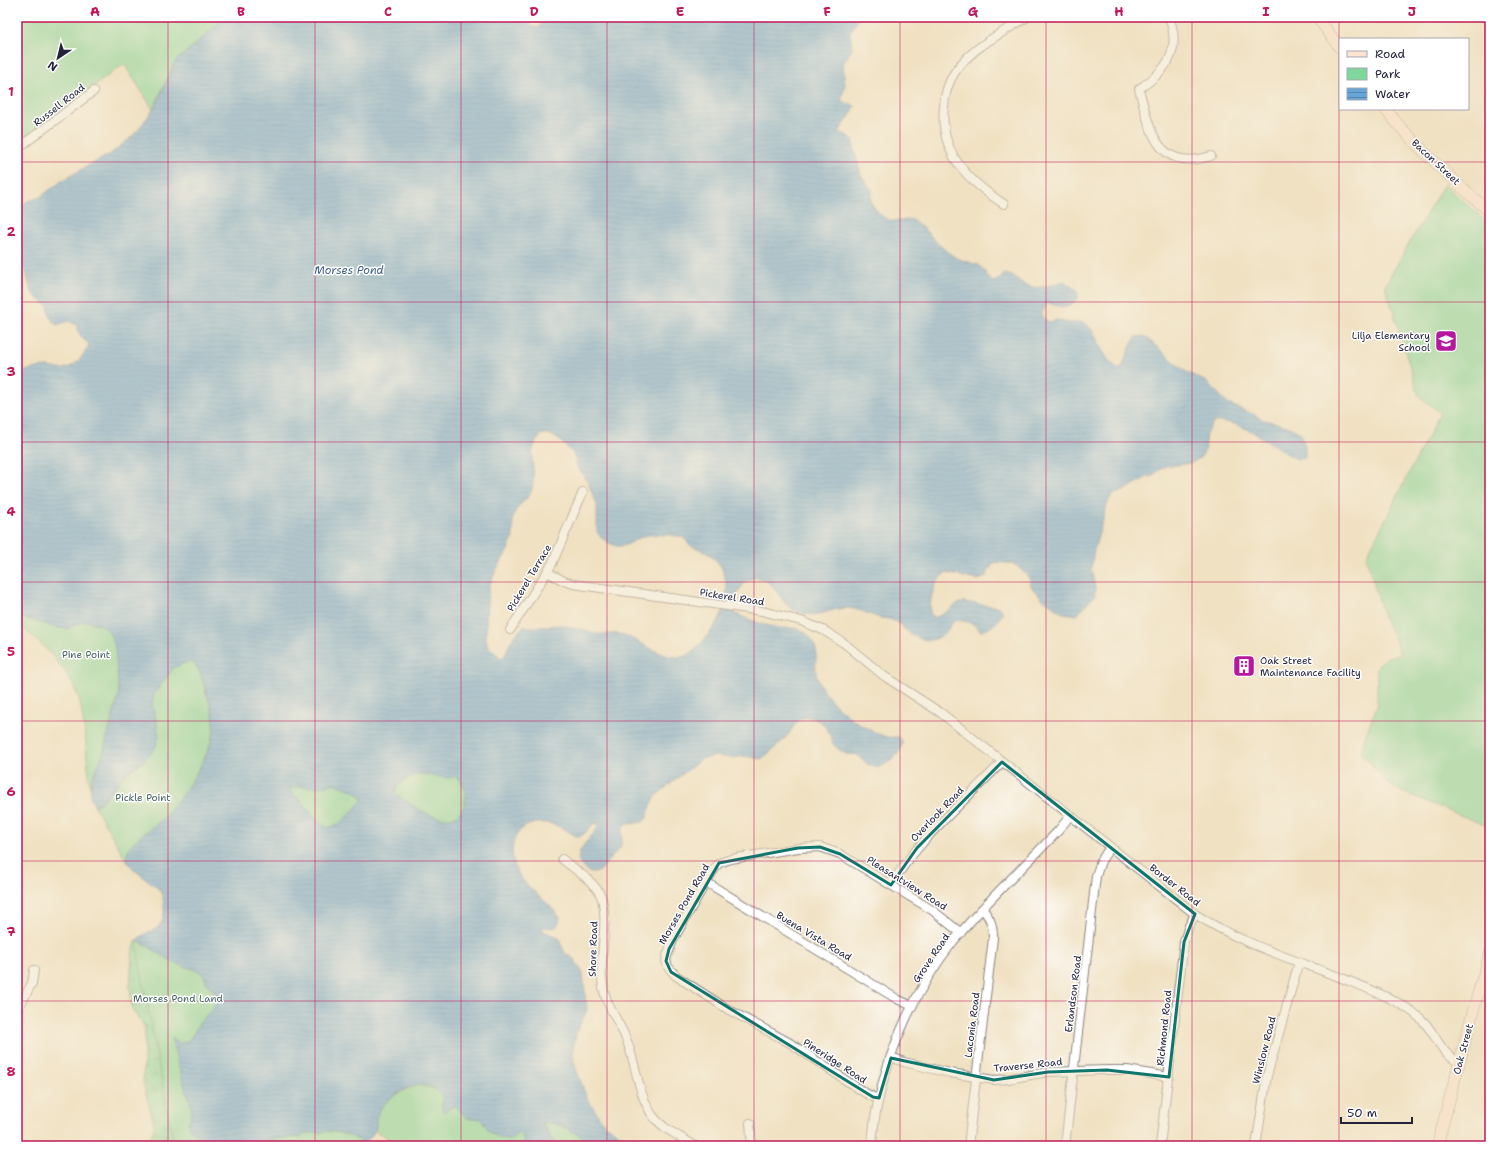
<svg xmlns="http://www.w3.org/2000/svg" width="1507" height="1163" font-family="'Shantell Sans',sans-serif">
  <style>
    .wetland { fill: url(#wetland-marsh); stroke: #507c6c }
    .green { fill: #7fd79c; stroke: #507c6c }
    .water { fill: url(#water-rules); stroke: #44648a; fill-rule: evenodd }
    .lines { fill: none; stroke-linecap: round; stroke-linejoin: round }
    .stream { stroke: #65a5d8; stroke-width: 3 }
    .street-casing { stroke: #89827e; stroke-width: 10 }
    .secondary-casing { stroke: #89827e; stroke-width: 12 }
    .street { stroke: #fff; stroke-width: 8 }
    .secondary { stroke: #fde4d1; stroke-width: 11 }
    .marked { fill: none; stroke: #0f766e; stroke-width: 3; stroke-linejoin: round }
    .grid { fill: none; stroke: #c2185b; stroke-width: 1; stroke-opacity: 0.55 }
    .labels { text-anchor: middle; dominant-baseline: central; stroke-width: 3; stroke-linejoin: round; paint-order: stroke }
    .street-label { font-size: 10px; fill: #22223b; stroke: #fff }
    .poi-label { font-size: 10px; fill: #22223b; stroke: #fff; text-anchor: end }
    .park-label { font-size: 10px; fill: #43615d; stroke: #fff }
    .water-label { font-size: 11px; font-style: italic; fill: #405d82; stroke: #fff }
    .neatline { fill: none; stroke: #c2185b; stroke-width: 1.5 }
    .grid-label { font-size: 13px; text-anchor: middle; font-weight: bold; fill: #c2185b }
  </style>
  <defs>
    <pattern id="wetland-marsh" width="20" height="14" patternUnits="userSpaceOnUse"><rect width="20" height="14" fill="#7fd79c"/><path d="M1 5h8M5 5V1M11 12h8M15 12V8" fill="none" stroke="#6db887"/></pattern>
    <pattern id="water-rules" width="6" height="5" patternUnits="userSpaceOnUse"><rect width="6" height="5" fill="#65a5d8"/><path d="M0 2.5h6" fill="none" stroke="#5386b0"/></pattern>
  </defs>
  <rect width="100%" height="100%" fill="#fff"/>
  <filter id="ink" filterUnits="userSpaceOnUse"><feTurbulence type="fractalNoise" baseFrequency=".025" numOctaves="2"/><feDisplacementMap in="SourceGraphic" scale="8" xChannelSelector="R" yChannelSelector="G"/><feConvolveMatrix kernelMatrix="1 2 1 2 8 2 1 2 1" color-interpolation-filters="sRGB"/></filter>
  <filter id="wash" filterUnits="userSpaceOnUse"><feTurbulence type="fractalNoise" baseFrequency=".012" numOctaves="4" result="noise"/><feDisplacementMap in="SourceGraphic" scale="16" xChannelSelector="R" yChannelSelector="G"/><feGaussianBlur stdDeviation="0.9" result="paint"/><feColorMatrix in="noise" values="0 0 0 0 0 0 0 0 0 0 0 0 0 0 0 0 0 1.4 0 .05"/><feComposite in="paint" operator="in"/></filter>
  <g filter="url(#wash)">
    <rect width="100%" height="100%" fill="#f0e1c2"/>
    <path class="wetland" d="M 137,940 L 150,946 L 205,1143 L 211,1146 L 148,1146 C 148,1138 154,1133 154,1124 L 143,1083 L 145,1028 L 132,1009 L 130,988 L 132,953 Z"/>
    <g class="green">
      <path d="M 17,17 L 226,17 L 197,44 L 179,58 L 173,66 L 153,109 L 124,64 L 17,142 Z"/>
      <path d="M 1444,184 L 1490,225 L 1490,827 L 1400,791 L 1388,783 L 1361,753 L 1364,739 L 1377,706 L 1377,669 C 1380,657 1390,657 1400,653 L 1393,635 L 1385,621 L 1366,557 L 1440,413 L 1419,396 L 1385,285 Z"/>
      <path d="M 17,616 L 59,628 L 67,629 L 80,622 L 88,621 L 103,626 L 109,632 L 115,646 L 119,694 L 102,757 L 92,778 L 90,788 C 88,767 86,747 84,726 C 82,718 82,710 80,702 C 71,672 42,642 17,624 Z"/>
      <path d="M 191,661 C 201,668 203,681 206,693 C 210,704 215,716 214,728 C 212,755 178,804 159,822 C 146,834 125,843 128,863 L 94,805 L 99,804 C 115,789 124,772 144,761 L 158,726 L 152,705 L 154,694 L 174,667 Z"/>
      <path d="M 418,774 L 455,776 C 471,784 469,815 450,818 C 432,821 409,803 394,793 C 399,781 407,778 418,774 Z"/>
      <path d="M 334,783 L 355,791 L 361,796 L 362,801 L 341,823 L 328,828 L 317,821 L 305,805 L 289,790 C 297,783 308,788 318,787 C 323,787 328,785 334,783 Z"/>
      <path d="M 137,940 C 153,948 167,959 183,966 C 189,969 197,968 203,974 C 205,977 206,981 208,985 C 212,991 216,993 216,1001 C 215,1010 206,1017 200,1023 C 192,1033 188,1052 172,1038 L 183,1081 L 192,1107 L 191,1116 L 188,1123 L 205,1143 L 211,1146 L 174,1146 L 139,960 Z"/>
      <path d="M 419,1085 L 432,1088 L 442,1094 L 444,1100 L 451,1107 L 456,1106 C 465,1114 465,1122 478,1118 L 484,1122 L 491,1133 L 511,1139 L 520,1131 L 524,1141 L 524,1146 L 401,1146 L 374,1130 C 377,1126 375,1122 376,1118 C 383,1098 401,1091 419,1085 Z"/>
      <path d="M 541,1122 C 559,1122 567,1129 583,1137 C 590,1141 599,1143 607,1146 L 557,1146 Z"/>
      <path d="M 323,1131 C 338,1131 352,1136 366,1143 L 363,1146 L 226,1146 L 281,1138 L 300,1137 L 309,1133 Z"/>
    </g>
    <path class="water" d="M 226,17 L 524,17 L 534,27 L 538,28 L 542,23 L 539,17 L 860,17 L 850,32 L 852,49 L 843,64 L 845,85 L 841,100 L 847,103 L 855,106 L 850,116 L 839,132 L 850,137 L 853,140 L 854,148 L 861,175 L 872,190 L 871,203 C 883,220 890,224 911,219 L 925,230 L 939,245 L 956,258 L 978,265 L 986,272 L 987,277 L 993,282 L 996,281 L 1003,274 C 1018,275 1018,283 1028,286 C 1039,290 1054,284 1064,281 L 1077,290 L 1078,299 C 1067,309 1061,307 1047,303 L 1041,315 C 1043,318 1047,322 1051,322 C 1054,322 1053,320 1057,320 C 1060,320 1064,323 1068,323 C 1074,324 1081,320 1086,324 C 1100,333 1101,363 1121,369 L 1132,343 L 1136,337 L 1144,336 L 1185,371 L 1207,382 L 1228,404 L 1255,415 L 1261,419 L 1287,426 L 1301,433 L 1305,447 L 1305,458 L 1297,459 C 1270,446 1245,419 1214,422 C 1206,432 1204,436 1206,449 L 1201,457 L 1195,461 L 1186,464 L 1166,466 L 1158,471 L 1153,476 L 1145,478 L 1124,491 L 1112,495 L 1108,502 L 1105,513 L 1094,550 L 1091,569 L 1095,588 L 1095,595 L 1077,615 L 1063,613 L 1043,599 L 1032,588 L 1029,578 L 1016,565 L 1008,563 L 995,562 L 990,568 L 986,577 L 978,580 L 946,573 C 933,580 930,600 930,613 L 935,618 L 950,610 L 957,604 L 963,602 L 999,607 L 1003,612 C 1000,620 990,631 980,631 C 974,622 965,620 954,621 C 948,630 941,640 929,640 C 908,639 906,626 892,620 C 888,618 884,619 880,618 C 871,615 863,611 854,609 C 837,604 821,619 803,613 C 796,611 790,609 785,603 C 777,594 773,581 759,578 C 743,575 732,600 735,613 C 744,619 768,626 779,628 C 788,629 797,626 805,632 C 824,649 812,659 817,677 C 824,702 863,730 887,737 C 891,738 895,737 899,737 L 903,742 C 900,757 890,762 878,768 C 871,766 864,764 861,757 C 855,753 852,755 846,754 C 842,752 837,748 834,745 C 830,741 831,735 828,731 C 822,721 808,712 798,721 C 794,724 792,730 789,734 C 781,743 771,752 761,759 L 744,756 L 732,758 L 715,756 L 701,759 L 657,795 L 652,803 L 646,819 L 643,822 L 630,824 L 626,823 L 622,830 L 622,842 L 620,848 L 598,872 C 594,873 591,874 587,871 C 562,853 599,836 598,824 L 595,823 C 589,827 585,836 578,837 C 568,832 559,825 547,823 C 514,819 504,850 519,875 C 527,887 537,894 547,903 C 552,908 556,913 560,917 C 559,928 554,929 545,927 L 542,928 L 543,931 L 556,936 L 561,940 L 562,947 L 565,953 L 574,959 L 583,973 L 587,1010 L 576,1033 L 573,1050 L 574,1062 L 586,1096 L 599,1117 L 607,1126 L 628,1139 L 636,1146 C 621,1146 607,1147 593,1142 C 575,1135 561,1120 541,1123 L 557,1146 L 524,1146 L 524,1141 L 520,1131 C 517,1133 513,1138 510,1139 C 505,1140 495,1136 491,1133 C 486,1128 486,1123 478,1118 C 465,1122 465,1114 456,1106 L 451,1107 L 447,1111 L 443,1111 L 441,1106 C 447,1092 433,1085 419,1085 C 411,1085 400,1091 393,1096 C 386,1100 379,1110 376,1118 C 375,1121 377,1124 376,1127 C 375,1133 369,1138 366,1143 L 348,1135 L 332,1131 L 309,1133 L 300,1137 L 281,1138 L 226,1146 L 211,1146 L 205,1143 L 189,1128 L 188,1123 L 191,1116 L 192,1107 L 183,1081 L 171,1038 C 188,1052 193,1033 201,1021 C 207,1013 218,1007 216,995 C 215,991 211,988 208,985 C 206,982 205,977 203,974 C 197,968 187,968 180,965 C 165,959 152,947 137,940 C 145,931 156,932 161,923 C 164,919 164,913 164,909 C 164,902 163,897 160,891 C 152,880 125,869 127,855 C 129,841 148,831 158,823 C 177,806 214,753 214,728 C 214,716 211,705 207,695 C 203,683 201,668 191,661 L 174,667 L 154,694 L 152,704 L 159,736 L 155,748 L 144,761 L 135,766 L 122,777 L 99,804 L 94,805 L 90,797 L 92,778 L 102,757 L 119,694 L 115,646 L 109,632 L 103,626 L 88,621 L 80,622 L 67,629 L 59,628 L 17,616 L 17,373 C 27,370 37,367 48,367 C 53,367 58,370 63,369 C 77,367 84,355 89,344 C 86,341 81,338 80,335 C 76,325 79,325 68,321 L 57,325 C 50,321 49,314 48,306 L 37,298 L 31,291 L 26,272 L 17,258 L 17,207 L 28,201 L 40,197 L 63,180 L 95,162 L 109,155 L 128,140 L 139,129 L 156,105 L 175,62 ZM 543,434 L 549,434 L 558,439 L 573,453 L 577,466 L 588,483 L 597,505 L 597,532 C 601,538 609,544 616,546 C 627,548 634,539 644,536 C 652,534 663,535 671,535 C 674,536 680,536 683,537 C 686,540 688,544 692,546 C 702,550 712,554 719,564 C 731,581 728,608 716,624 C 710,633 694,654 685,656 C 665,662 642,641 623,635 C 615,632 607,635 599,634 C 593,634 588,630 582,629 C 579,628 575,629 573,628 C 568,627 565,625 561,625 C 548,625 538,629 525,626 C 517,631 512,639 508,647 C 506,652 506,655 502,659 L 489,647 L 486,640 C 487,623 485,595 492,579 C 497,566 507,555 512,541 C 515,532 511,522 514,514 C 518,504 530,498 532,489 C 538,467 523,452 543,434 ZM 418,774 L 449,778 L 455,776 C 471,784 469,815 450,818 C 431,821 409,803 394,793 C 398,781 407,778 418,774 ZM 334,783 L 355,791 L 361,796 L 362,801 L 341,823 L 328,828 L 317,821 L 305,805 L 289,790 C 297,783 309,788 318,787 C 323,787 328,785 334,783 Z"/>
    <g class="lines">
      <g class="stream">
        <path d="M 55,1146 L 60,1144 L 70,1146"/>
        <path d="M 83,1146 L 99,1143 L 108,1146"/>
        <path d="M 152,1146 L 181,1140 L 194,1134"/>
      </g>
    </g>
  </g>
  <g filter="url(#ink)">
    <g class="lines">
      <g class="street-casing">
        <g id="street">
          <path d="M 1169,17 C 1182,51 1167,70 1139,89 C 1150,129 1156,173 1211,156"/>
          <path d="M 17,149 L 94,91"/>
          <path d="M 1004,204 C 968,181 939,153 944,107 C 945,90 951,75 962,63 C 980,43 1006,31 1027,17"/>
          <path d="M 547,572 L 564,581 L 573,584 L 762,611 L 801,621 L 823,630 L 844,643 L 884,676 L 941,713 L 1195,914 C 1238,942 1291,959 1339,977 C 1361,986 1385,994 1405,1007 C 1412,1011 1419,1017 1424,1022 C 1437,1036 1441,1055 1460,1062"/>
          <path d="M 510,630 L 552,564 L 583,492"/>
          <path d="M 562,859 C 574,869 595,882 601,896 C 609,917 600,954 602,978 C 603,1005 620,1020 628,1044 C 636,1066 639,1097 653,1116 C 663,1129 681,1137 695,1146"/>
          <path d="M 706,882 L 897,999 L 912,1006"/>
          <path d="M 891,885 C 920,837 964,802 1002,762"/>
          <path d="M 17,1011 L 32,983 L 34,970"/>
          <path d="M 891,1057 L 904,1062 L 950,1073 L 994,1080 L 1008,1079 L 1048,1072 L 1107,1070 L 1127,1070 L 1169,1077"/>
          <path d="M 879,1098 L 873,1097 L 862,1091 L 790,1043 L 729,1010 L 676,976 L 668,967 L 666,961 L 667,956 L 673,940 L 706,882 L 715,868 L 719,863 L 731,859 L 798,848 L 820,847 L 840,854 L 932,910 L 961,933"/>
          <path d="M 750,1123 L 752,1146"/>
          <path d="M 872,1146 C 873,1130 875,1114 879,1098 C 891,1043 917,988 952,943 C 984,903 1023,868 1058,831 L 1070,816"/>
          <path d="M 968,1146 L 993,938 C 993,926 991,918 982,909"/>
          <path d="M 1065,1146 L 1096,876 L 1101,861 L 1110,847"/>
          <path d="M 1160,1146 L 1184,942 L 1189,926 L 1195,914"/>
          <path d="M 1256,1146 L 1267,1076 L 1299,962"/>
        </g>
      </g>
      <g class="secondary-casing">
        <g id="secondary">
          <path d="M 1317,17 L 1340,48"/>
          <path d="M 1385,109 C 1416,147 1453,180 1490,212"/>
          <path d="M 1437,1146 L 1477,997 L 1490,953"/>
        </g>
      </g>
      <use href="#street" class="street"/>
      <use href="#secondary" class="secondary"/>
    </g>
  </g>
  <path d="M0 0H1507V1163H0ZM 1002,762 L 1195,914 L 1184,942 L 1169,1077 L 1107,1070 L 1048,1072 L 994,1080 L 891,1058 L 879,1098 L 873,1097 L 671,972 L 666,961 L 669,949 L 719,863 L 798,848 L 820,847 L 840,854 L 891,885 L 917,848 Z" fill="#f0e1c2" fill-opacity=".55" fill-rule="evenodd"/>
  <path class="marked" d="M 1002,762 L 1195,914 L 1184,942 L 1169,1077 L 1107,1070 L 1048,1072 L 994,1080 L 891,1058 L 879,1098 L 873,1097 L 671,972 L 666,961 L 669,949 L 719,863 L 798,848 L 820,847 L 840,854 L 891,885 L 917,848 Z"/>
  <path class="grid" d="M 168,17 L 168,1146M 315,17 L 315,1146M 461,17 L 461,1146M 607,17 L 607,1146M 754,17 L 754,1146M 900,17 L 900,1146M 1046,17 L 1046,1146M 1192,17 L 1192,1146M 1339,17 L 1339,1146M 17,162 L 1490,162M 17,302 L 1490,302M 17,442 L 1490,442M 17,582 L 1490,582M 17,721 L 1490,721M 17,861 L 1490,861M 17,1001 L 1490,1001"/>
  <defs>
    <g id="school-square" transform="scale(1.15)"><rect x="-9" y="-9" width="18" height="18" rx="4" fill="#b5179e" stroke="#fff"/><path d="M0-5L7-2L0 1L-7-2ZM-4 1L0 2.5L4 1V4Q0 6-4 4Z" fill="#fff"/></g>
    <g id="building-square" transform="scale(1.15)"><rect x="-9" y="-9" width="18" height="18" rx="4" fill="#b5179e" stroke="#fff"/><path d="M-4-6H4V6H1V3H-1V6H-4ZM-2.5-4.3h1.7v1.8h-1.7ZM.8-4.3h1.7v1.8H.8ZM-2.5-1h1.7V.8h-1.7ZM.8-1h1.7V.8H.8Z" fill="#fff"/></g>
  </defs>
  <g fill-rule="evenodd">
    <use href="#school-square" x="1446" y="341"/>
    <use href="#building-square" x="1244" y="666"/>
  </g>
  <g class="labels">
    <g class="street-label">
      <text transform="translate(59 105) rotate(-38)">Russell Road</text>
      <text transform="translate(1436 162) rotate(43)">Bacon Street</text>
      <text transform="translate(529 578) rotate(-59)">Pickerel Terrace</text>
      <text transform="translate(732 597) rotate(9)">Pickerel Road</text>
      <text transform="translate(937 814) rotate(-46)">Overlook Road</text>
      <text transform="translate(907 883) rotate(32)">Pleasantview Road</text>
      <text transform="translate(1175 885) rotate(38)">Border Road</text>
      <text transform="translate(684 904) rotate(-60)">Morses Pond Road</text>
      <text transform="translate(814 936) rotate(31)">Buena Vista Road</text>
      <text transform="translate(593 949) rotate(-88)">Shore Road</text>
      <text transform="translate(931 958) rotate(-56)">Grove Road</text>
      <text transform="translate(1073 994) rotate(-83)">Erlandson Road</text>
      <text transform="translate(972 1025) rotate(-83)">Laconia Road</text>
      <text transform="translate(1164 1028) rotate(-84)">Richmond Road</text>
      <text transform="translate(1463 1049) rotate(-75)">Oak Street</text>
      <text transform="translate(1264 1050) rotate(-76)">Winslow Road</text>
      <text transform="translate(835 1061) rotate(33)">Pineridge Road</text>
      <text transform="translate(1028 1065) rotate(-6)">Traverse Road</text>
    </g>
    <g class="poi-label">
      <text x="1430" y="335">Lilja Elementary<tspan x="1430" dy="12">School</tspan></text>
      <text x="1260" y="660" text-anchor="start">Oak Street<tspan x="1260" dy="12">Maintenance Facility</tspan></text>
    </g>
    <g class="park-label">
      <text x="86" y="654">Pine Point</text>
      <text x="143" y="797">Pickle Point</text>
      <text x="178" y="998">Morses Pond Land</text>
    </g>
    <g class="water-label">
      <text x="349" y="270">Morses Pond</text>
    </g>
  </g>
  <rect width="1507" height="1163" fill="none" stroke="#fff" stroke-width="44"/>
  <rect x="1339" y="38" width="130" height="72" fill="#ffffff" stroke="#a7a7b1"/>
  <rect x="1347" y="51" width="20" height="6" fill="#fde4d1" stroke="#a7a7b1"/>
  <text x="1375" y="58" font-size="12" fill="#22223b">Road</text>
  <rect x="1347" y="68" width="20" height="12" fill="#7fd79c" stroke="#a7a7b1"/>
  <text x="1375" y="78" font-size="12" fill="#22223b">Park</text>
  <rect x="1347" y="88" width="20" height="12" fill="url(#water-rules)" stroke="#a7a7b1"/>
  <text x="1375" y="98" font-size="12" fill="#22223b">Water</text>
  <g transform="translate(58 58) rotate(215)" stroke="#ffffff" stroke-width="3" paint-order="stroke">
  <path d="M0-3L7 15L0 10L-7 15Z" fill="#22223b"/>
  <text y="-6" font-size="11" font-weight="bold" text-anchor="middle" fill="#22223b">N</text>
  </g>
  <path d="M1341 1117v6h71v-6" fill="none" stroke="#22223b" stroke-width="2"/>
  <text x="1347" y="1117" font-size="12" fill="#22223b" stroke="#ffffff" stroke-width="3" paint-order="stroke">50 m</text>
  <rect x="22" y="22" width="1463" height="1119" class="neatline"/>
  <g class="grid-label">
    <text x="95" y="16">A</text>
    <text x="241" y="16">B</text>
    <text x="388" y="16">C</text>
    <text x="534" y="16">D</text>
    <text x="680" y="16">E</text>
    <text x="827" y="16">F</text>
    <text x="973" y="16">G</text>
    <text x="1119" y="16">H</text>
    <text x="1266" y="16">I</text>
    <text x="1412" y="16">J</text>
    <text x="11" y="96">1</text>
    <text x="11" y="236">2</text>
    <text x="11" y="376">3</text>
    <text x="11" y="516">4</text>
    <text x="11" y="656">5</text>
    <text x="11" y="796">6</text>
    <text x="11" y="936">7</text>
    <text x="11" y="1076">8</text>
  </g>
</svg>
